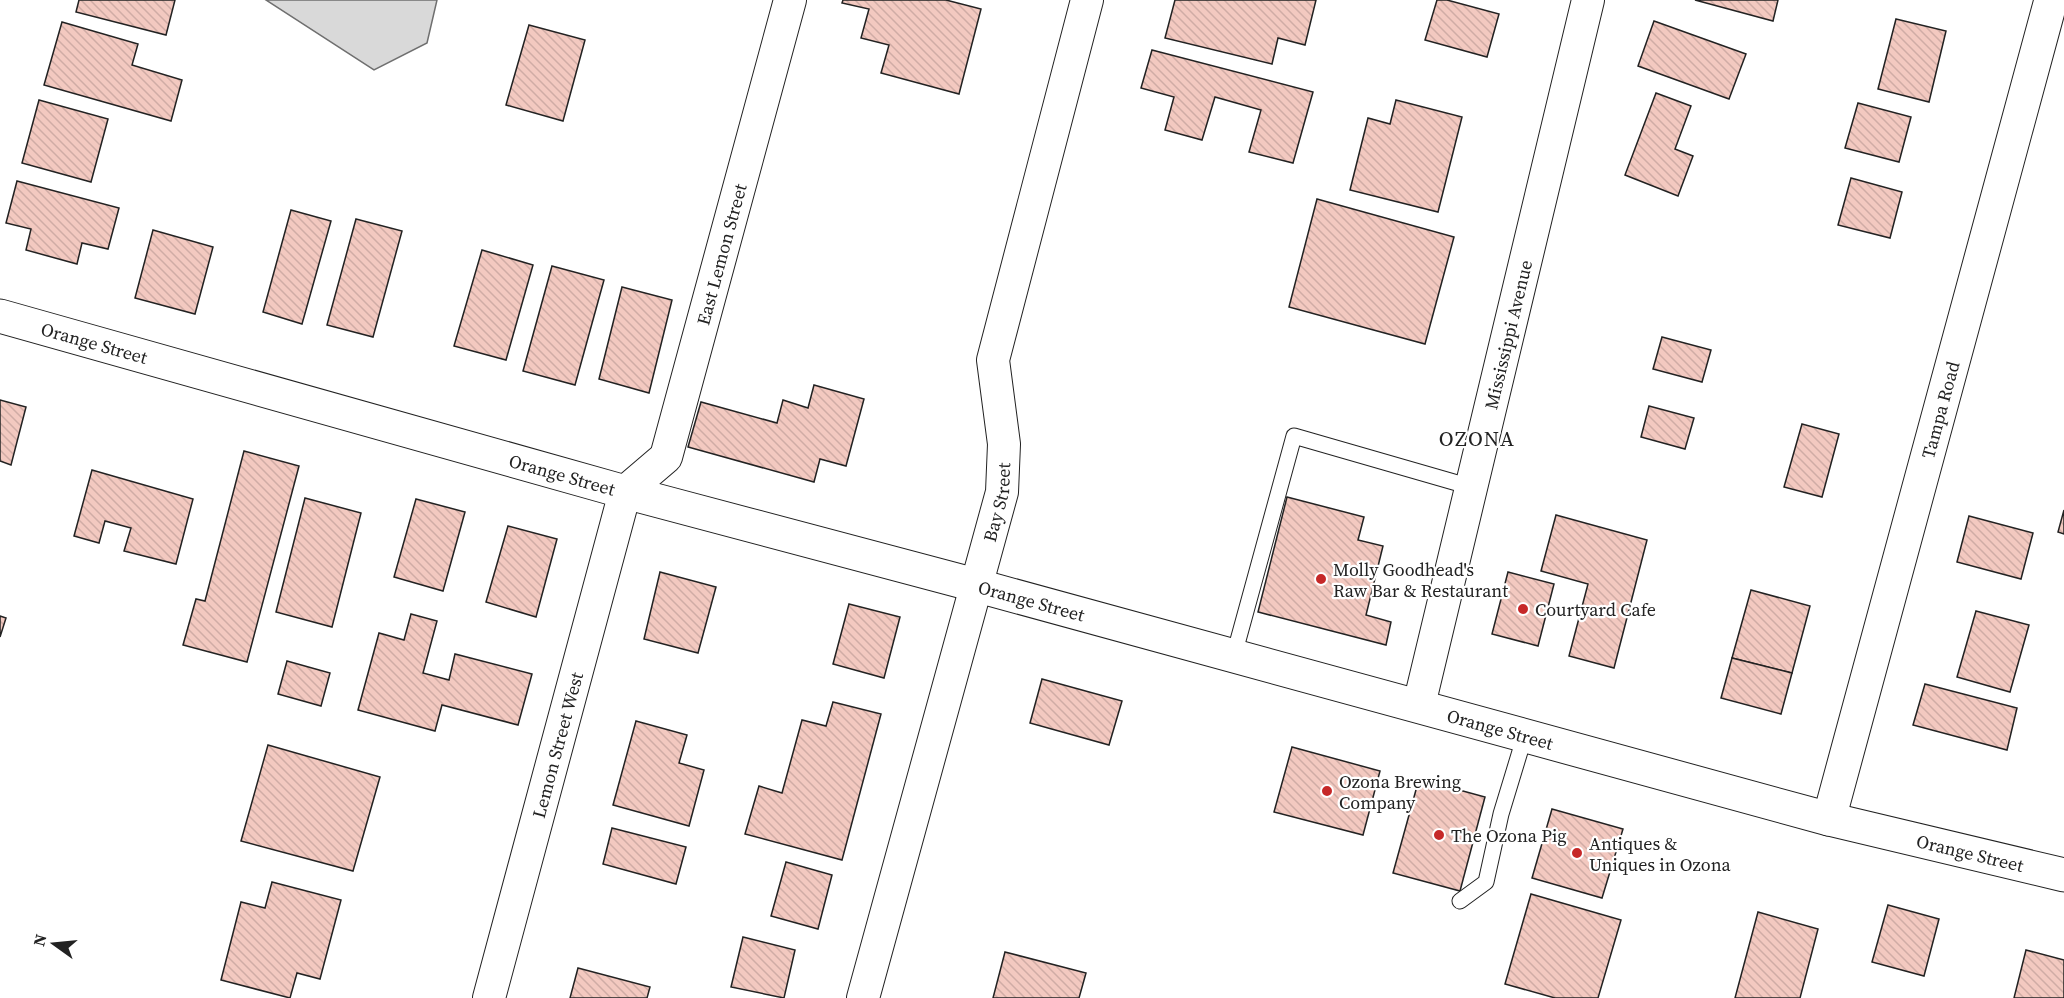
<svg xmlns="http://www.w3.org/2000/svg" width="2064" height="998" font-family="'Source Serif 4',serif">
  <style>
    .water { fill: #d9d9d9; stroke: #6f6f6f; stroke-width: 1.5 }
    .building { fill: url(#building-back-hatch); stroke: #222; stroke-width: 1.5 }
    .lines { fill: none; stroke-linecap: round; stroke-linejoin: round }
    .lane-casing { stroke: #222; stroke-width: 17 }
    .street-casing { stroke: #222; stroke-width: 34 }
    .secondary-casing { stroke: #222; stroke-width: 35 }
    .lane { stroke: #fff; stroke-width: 15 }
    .street { stroke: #fff; stroke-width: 32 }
    .secondary { stroke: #fff; stroke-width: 33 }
    .poi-dot { fill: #c62828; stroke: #fff; stroke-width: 2 }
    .labels { text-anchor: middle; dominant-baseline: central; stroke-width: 4.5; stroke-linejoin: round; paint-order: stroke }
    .street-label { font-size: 18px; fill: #222; stroke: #fff }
    .poi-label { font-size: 18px; fill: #222; stroke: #fff; text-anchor: start }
    .quarter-label { font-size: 21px; letter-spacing: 1.5px; fill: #222; stroke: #fff }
  </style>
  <defs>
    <pattern id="building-back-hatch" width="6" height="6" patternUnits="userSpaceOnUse" patternTransform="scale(1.5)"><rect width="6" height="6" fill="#f3c9c0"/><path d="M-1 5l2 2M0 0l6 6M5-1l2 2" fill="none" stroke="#d0aca5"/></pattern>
  </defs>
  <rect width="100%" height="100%" fill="#fff"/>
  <path class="water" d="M 266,0 L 437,0 L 427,43 L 374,70 Z"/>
  <g class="building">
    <path d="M 79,0 L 175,0 L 166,35 L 76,12 Z"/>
    <path d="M 843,0 L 946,0 L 981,9 L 959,94 L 881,73 L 889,45 L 861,38 L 869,9 L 842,3 Z"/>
    <path d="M 1175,0 L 1316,0 L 1305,45 L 1278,38 L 1272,64 L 1165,38 Z"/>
    <path d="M 1437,0 L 1447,0 L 1499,14 L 1487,57 L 1425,40 Z"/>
    <path d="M 1695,0 L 1778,0 L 1773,21 Z"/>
    <path d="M 1896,19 L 1946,31 L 1929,102 L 1878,89 Z"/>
    <path d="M 1654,21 L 1746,54 L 1729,99 L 1638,66 Z"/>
    <path d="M 62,22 L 138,44 L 132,65 L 182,80 L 171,121 L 44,85 Z"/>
    <path d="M 529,25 L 585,40 L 563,121 L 506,105 Z"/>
    <path d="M 1152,50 L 1313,92 L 1293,163 L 1249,152 L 1261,110 L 1215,97 L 1202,140 L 1165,130 L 1174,97 L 1141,88 Z"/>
    <path d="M 1656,93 L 1691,106 L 1675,149 L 1693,156 L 1678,196 L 1625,175 Z"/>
    <path d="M 39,100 L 108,119 L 91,182 L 22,163 Z"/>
    <path d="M 1396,100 L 1462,117 L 1438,212 L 1350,190 L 1368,118 L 1390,124 Z"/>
    <path d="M 1858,103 L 1911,117 L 1899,162 L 1845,148 Z"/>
    <path d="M 1851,178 L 1902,192 L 1890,238 L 1838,225 Z"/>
    <path d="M 17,181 L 119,208 L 108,249 L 82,243 L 77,264 L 26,250 L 31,229 L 6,223 Z"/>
    <path d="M 1317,199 L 1454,237 L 1425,344 L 1289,307 Z"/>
    <path d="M 291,210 L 331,221 L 302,324 L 263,312 Z"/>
    <path d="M 356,219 L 402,231 L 373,337 L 327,325 Z"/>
    <path d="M 153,230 L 213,247 L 195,314 L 135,298 Z"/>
    <path d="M 482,250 L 533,265 L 506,360 L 454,346 Z"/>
    <path d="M 552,266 L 604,280 L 575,385 L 523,371 Z"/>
    <path d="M 622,287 L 672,300 L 649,393 L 599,379 Z"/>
    <path d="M 1662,337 L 1711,350 L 1702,382 L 1653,369 Z"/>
    <path d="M 814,385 L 864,399 L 846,466 L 820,459 L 814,482 L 688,447 L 701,402 L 777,423 L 783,400 L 808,408 Z"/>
    <path d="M 0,400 L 26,407 L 11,465 L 0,461 Z"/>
    <path d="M 1649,406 L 1694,418 L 1685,449 L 1641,437 Z"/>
    <path d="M 1802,424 L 1839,434 L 1822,497 L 1784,487 Z"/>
    <path d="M 244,451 L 299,466 L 247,662 L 183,645 L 196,599 L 205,601 Z"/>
    <path d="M 92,470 L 193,499 L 176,564 L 124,551 L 131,528 L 105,521 L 99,543 L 74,536 Z"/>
    <path d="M 1287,497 L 1364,517 L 1358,540 L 1383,546 L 1366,615 L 1391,622 L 1386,645 L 1258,612 Z"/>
    <path d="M 305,498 L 361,513 L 332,627 L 276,612 Z"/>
    <path d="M 416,499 L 465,512 L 443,591 L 394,577 Z"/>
    <path d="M 2064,510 L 2064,534 L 2058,532 Z"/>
    <path d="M 1556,515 L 1647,540 L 1614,668 L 1569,656 L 1588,584 L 1541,571 Z"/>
    <path d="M 1969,516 L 2033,533 L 2021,579 L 1957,562 Z"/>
    <path d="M 508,526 L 557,539 L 536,617 L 486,602 Z"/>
    <path d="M 660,572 L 716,587 L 698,653 L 644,639 Z"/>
    <path d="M 1508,572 L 1554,584 L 1538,646 L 1492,634 Z"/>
    <path d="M 1751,590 L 1810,606 L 1792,673 L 1732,658 Z"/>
    <path d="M 849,604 L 900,617 L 884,678 L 833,664 Z"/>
    <path d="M 1976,611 L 2029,625 L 2010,692 L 1957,677 Z"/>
    <path d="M 411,614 L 437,621 L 423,673 L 449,680 L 455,654 L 532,674 L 518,725 L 442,705 L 435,731 L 358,710 L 379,633 L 404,640 Z"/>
    <path d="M 0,616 L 6,618 L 0,637 Z"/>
    <path d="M 1732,658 L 1792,673 L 1781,714 L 1721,698 Z"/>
    <path d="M 287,661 L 330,673 L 321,706 L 278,694 Z"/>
    <path d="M 1042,679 L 1122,701 L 1109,745 L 1030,723 Z"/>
    <path d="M 1925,684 L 2017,708 L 2007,750 L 1913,725 Z"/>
    <path d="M 833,702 L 881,714 L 842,860 L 745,834 L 759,786 L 782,793 L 802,720 L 826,726 Z"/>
    <path d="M 636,721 L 687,735 L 679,763 L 704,770 L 689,826 L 613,805 Z"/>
    <path d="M 268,745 L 380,777 L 353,871 L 241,841 Z"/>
    <path d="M 1292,747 L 1380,771 L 1363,835 L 1274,812 Z"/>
    <path d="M 1419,779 L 1485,797 L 1460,891 L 1393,873 Z"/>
    <path d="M 1552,809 L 1623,829 L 1602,898 L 1532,878 Z"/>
    <path d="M 612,828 L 686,847 L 676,884 L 603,864 Z"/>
    <path d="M 786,862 L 832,875 L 818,929 L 771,916 Z"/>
    <path d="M 272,882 L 341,900 L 320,979 L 297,973 L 290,998 L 221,980 L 241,902 L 265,908 Z"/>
    <path d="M 1531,894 L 1621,920 L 1598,998 L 1555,998 L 1505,984 Z"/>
    <path d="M 1888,905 L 1939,919 L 1924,976 L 1872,962 Z"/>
    <path d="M 1758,912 L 1818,929 L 1800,998 L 1735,998 Z"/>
    <path d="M 743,937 L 795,950 L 784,998 L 731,987 Z"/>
    <path d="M 2026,950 L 2064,960 L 2064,998 L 2014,998 Z"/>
    <path d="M 1005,952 L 1086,973 L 1079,998 L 993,998 Z"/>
    <path d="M 578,968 L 650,987 L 647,998 L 570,998 Z"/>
  </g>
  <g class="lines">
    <g class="lane-casing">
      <g id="lane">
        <path d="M 1234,655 L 1294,436 L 1471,487"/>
        <path d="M 1460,901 L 1486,882 L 1501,814 L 1525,735"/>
      </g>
    </g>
    <g class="street-casing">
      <g id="street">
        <path id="s1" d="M 1419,705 L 1588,0"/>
        <path id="s2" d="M 489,998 L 625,492 L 666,457 L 790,0"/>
        <path id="s3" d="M 863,998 L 1002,492 L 1004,444 L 993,360 L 1087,0"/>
      </g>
    </g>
    <g class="secondary-casing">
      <g id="secondary">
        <path id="s4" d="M 0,316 L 625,492 L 975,585 L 1829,819 L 2064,875"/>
        <path id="s5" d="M 1829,819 L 2051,0"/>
      </g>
    </g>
    <use href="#lane" class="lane"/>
    <use href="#street" class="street"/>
    <use href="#secondary" class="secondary"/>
  </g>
  <g class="poi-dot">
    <circle cx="1321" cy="579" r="6"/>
    <circle cx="1523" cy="609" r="6"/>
    <circle cx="1327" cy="791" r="6"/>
    <circle cx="1439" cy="835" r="6"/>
    <circle cx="1577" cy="853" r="6"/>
  </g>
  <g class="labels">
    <g class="street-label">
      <text stroke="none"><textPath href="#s2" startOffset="788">East Lemon Street</textPath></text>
      <text stroke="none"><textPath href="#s1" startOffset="381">Mississippi Avenue</textPath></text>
      <text stroke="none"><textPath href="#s4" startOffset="98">Orange Street</textPath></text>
      <text stroke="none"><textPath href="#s5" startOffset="424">Tampa Road</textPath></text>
      <text stroke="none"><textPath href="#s4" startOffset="584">Orange Street</textPath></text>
      <text stroke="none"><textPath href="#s3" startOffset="514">Bay Street</textPath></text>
      <text stroke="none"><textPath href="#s4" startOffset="1070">Orange Street</textPath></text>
      <text stroke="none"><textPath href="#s4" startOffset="1556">Orange Street</textPath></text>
      <text stroke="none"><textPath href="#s2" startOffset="262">Lemon Street West</textPath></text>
      <text stroke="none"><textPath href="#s4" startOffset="2042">Orange Street</textPath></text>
    </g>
    <g class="poi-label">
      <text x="1333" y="569">Molly Goodhead's<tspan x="1333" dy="21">Raw Bar &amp; Restaurant</tspan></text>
      <text x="1535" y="609">Courtyard Cafe</text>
      <text x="1339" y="781">Ozona Brewing<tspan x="1339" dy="21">Company</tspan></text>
      <text x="1451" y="835">The Ozona Pig</text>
      <text x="1589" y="843">Antiques &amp;<tspan x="1589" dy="21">Uniques in Ozona</tspan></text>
    </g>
    <g class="quarter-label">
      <text x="1477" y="438">OZONA</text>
    </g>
  </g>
  <g transform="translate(54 944) rotate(285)" stroke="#ffffff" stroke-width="4.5" paint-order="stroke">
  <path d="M0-4.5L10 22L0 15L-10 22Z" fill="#222222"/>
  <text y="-9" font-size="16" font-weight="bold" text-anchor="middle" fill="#222222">N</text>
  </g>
</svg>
